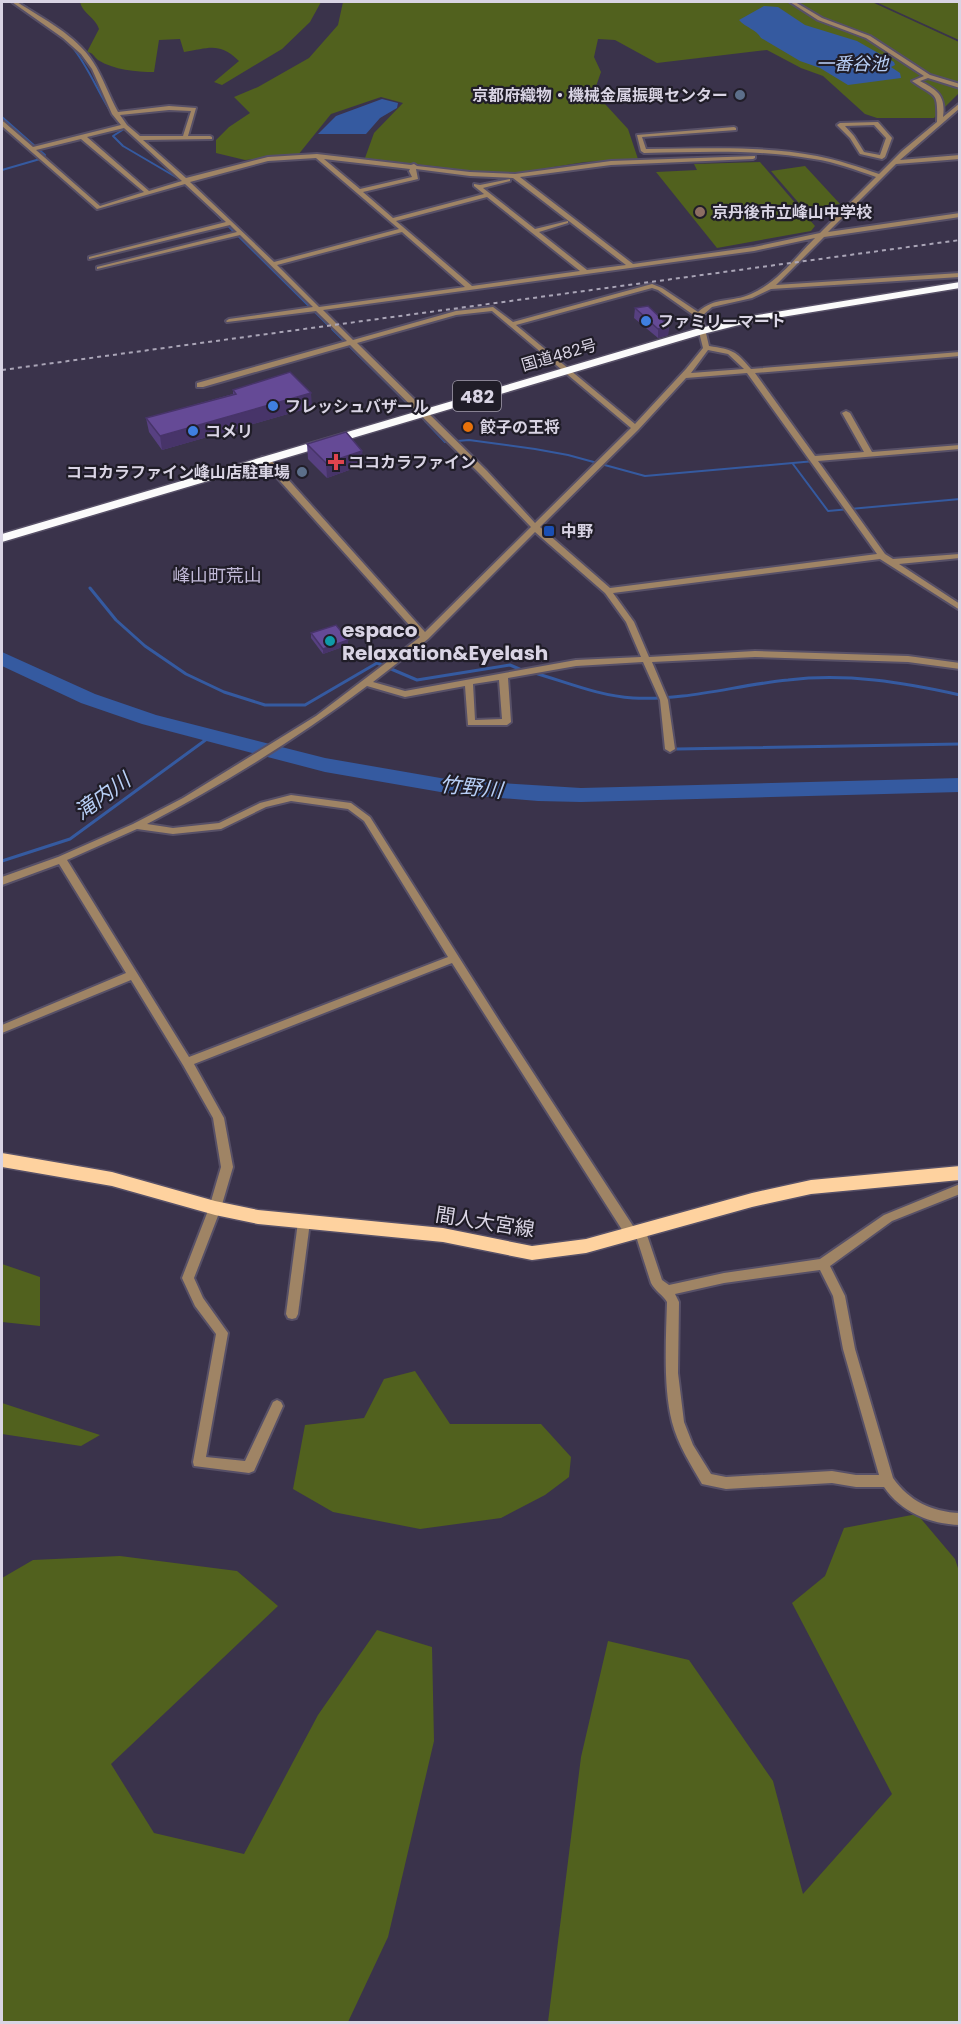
<svg xmlns="http://www.w3.org/2000/svg" width="961" height="2024" font-family="Poppins,'Noto Sans JP',sans-serif">
  <style>
    .green { fill: #51611e }
    .water { fill: #355aa0 }
    .lines { fill: none; stroke-linecap: round; stroke-linejoin: round }
    .stream-far1 { stroke: #355aa0; stroke-width: 2 }
    .stream { stroke: #355aa0; stroke-width: 3 }
    .river { fill: #355aa0; fill-rule: evenodd }
    .minor-casing { stroke: #575067; stroke-width: 4 }
    .major-casing { stroke: #575067; stroke-width: 3 }
    .highway-casing { stroke: #575067; stroke-width: 3 }
    .minor { fill: #9f8465; fill-rule: evenodd }
    .major { fill: #fed29f; fill-rule: evenodd }
    .highway { fill: #fbfbfb; fill-rule: evenodd }
    .rail { stroke: #aaa5b7; stroke-width: 2; stroke-dasharray: 4 4; stroke-linecap: butt }
    .wall { fill: #574081 }
    .shaded-wall { fill: #473469 }
    .building { fill: #654a96; stroke: #473469; stroke-width: 1.5 }
    .service-dot { fill: #5c6f8a; stroke: #201d28; stroke-width: 2 }
    .education-dot { fill: #8d6e63; stroke: #201d28; stroke-width: 2 }
    .shop-dot { fill: #3f7fe0; stroke: #201d28; stroke-width: 2 }
    .food-dot { fill: #e8710a; stroke: #201d28; stroke-width: 2 }
    .health-dot { fill: #e0444e; stroke: #201d28; stroke-width: 2 }
    .transit-dot { fill: #1a4fb4; stroke: #201d28; stroke-width: 2 }
    .culture-dot { fill: #0f9aa8; stroke: #201d28; stroke-width: 2 }
    .labels { text-anchor: middle; dominant-baseline: central; stroke-width: 4.5; stroke-linejoin: round; paint-order: stroke }
    .far-poi-label { font-size: 16px; font-weight: bold; fill: #d9d4e4; stroke: #201d28; text-anchor: start }
    .far-street-label { font-size: 16px; fill: #d9d4e4; stroke: #201d28 }
    .far-water-label { font-size: 18px; font-style: italic; fill: #b8cff6; stroke: #201d28 }
    .shield { fill: #201d28; stroke: #a29dac; stroke-width: 1.5 }
    .shield-label { font-size: 18px; font-weight: bold; fill: #d9d4e4 }
    .far-quarter-label { font-size: 18px; fill: #c2bad8; stroke: #201d28 }
    .poi-label { font-size: 20px; font-weight: bold; fill: #d9d4e4; stroke: #201d28; text-anchor: start }
    .street-label { font-size: 20px; fill: #d9d4e4; stroke: #201d28 }
    .water-label { font-size: 21px; font-style: italic; fill: #b8cff6; stroke: #201d28 }
  </style>
  <rect width="100%" height="100%" fill="#3a334b"/>
  <g class="green">
    <path d="M 80,2 L 321,2 L 310,22 L 282,49 L 222,85 L 214,82 L 239,61 C 219,42 210,48 184,52 L 180,39 L 159,40 L 154,72 C 136,72 114,70 98,60 C 93,56 94,53 87,52 L 99,29 C 96,18 82,13 80,2 Z"/>
    <path d="M 343,2 L 872,2 L 959,42 L 959,93 L 934,118 L 877,118 L 865,114 L 823,76 L 801,68 L 767,50 L 657,63 L 615,40 L 598,39 L 594,57 L 601,72 L 594,92 L 628,129 L 638,159 L 585,162 L 516,173 L 473,171 L 365,158 L 374,133 L 403,103 L 381,97 L 331,114 L 298,155 L 245,160 L 216,153 L 216,140 L 229,127 L 250,113 L 234,97 L 258,87 L 309,58 L 338,25 Z"/>
    <path d="M 876,2 L 959,2 L 959,40 Z"/>
    <path d="M 760,162 L 815,226 L 811,231 L 717,248 L 656,172 L 697,170 L 694,164 Z"/>
    <path d="M 805,166 L 840,204 L 804,209 L 771,171 Z"/>
    <path d="M 2,1264 L 40,1277 L 40,1326 L 2,1322 Z"/>
    <path d="M 415,1371 L 450,1424 L 541,1424 L 571,1457 L 569,1477 L 545,1495 L 501,1518 L 420,1529 L 333,1512 L 293,1489 L 305,1425 L 364,1418 L 384,1379 Z"/>
    <path d="M 2,1403 L 100,1435 L 81,1446 L 2,1434 Z"/>
    <path d="M 917,1514 L 955,1559 L 959,1571 L 959,2022 L 548,2022 L 581,1757 L 608,1641 L 689,1660 L 773,1781 L 803,1894 L 892,1794 L 792,1603 L 825,1576 L 844,1528 Z"/>
    <path d="M 120,1556 L 237,1571 L 278,1606 L 111,1764 L 154,1833 L 244,1854 L 318,1715 L 377,1630 L 432,1647 L 434,1741 L 388,1937 L 348,2022 L 2,2022 L 2,1578 L 33,1560 Z"/>
  </g>
  <g class="water">
    <path d="M 764,6 L 778,7 L 805,25 L 857,41 L 894,62 L 895,65 L 891,67 L 900,73 L 901,78 L 848,85 L 820,68 L 800,61 L 761,38 C 756,29 746,28 739,20 Z"/>
    <path d="M 382,99 L 398,103 L 397,108 L 380,118 L 366,134 L 318,134 L 336,116 Z"/>
  </g>
  <g class="lines">
    <g class="stream-far1">
      <path d="M 19,2 L 43,18"/>
      <path d="M 71,38 L 79,45 L 73,48 C 93,73 102,105 124,129 L 113,136 L 123,146 L 181,180"/>
      <path d="M 2,117 L 45,155 L 40,159 L 2,170"/>
      <path d="M 202,200 L 327,324"/>
      <path d="M 332,329 L 410,406"/>
      <path d="M 425,421 L 445,442 L 469,440 L 535,449 L 568,455 L 645,476 L 815,461"/>
      <path d="M 793,464 L 828,511 L 960,499"/>
    </g>
    <g class="stream">
      <path d="M 90,588 L 116,620 L 145,646 L 186,674 L 224,692 L 265,705 L 305,705 L 377,663 L 417,680 L 510,665 L 524,671"/>
      <path d="M 531,672 C 564,681 598,696 633,698 C 685,701 737,685 788,680 C 846,673 903,682 960,695"/>
      <path d="M 677,749 L 960,744"/>
      <path d="M 2,861 L 70,839 L 211,736"/>
    </g>
    <path class="river" d="M 2,652 L 95,694 L 156,715 L 325,758 L 452,780 L 581,788 L 960,778 L 960,792 L 581,802 L 538,801 L 452,794 L 325,772 L 142,724 L 81,703 L 2,666 Z"/>
    <g class="minor-casing">
      <g id="minor">
        <path d="M 12,2 L 17,2 C 43,19 76,35 93,62 C 103,77 109,96 118,112 L 169,106 L 196,108 L 188,136 L 210,136 L 212,137 L 212,139 L 143,140 L 186,178 L 268,157 L 317,154 L 411,165 L 414,164 L 417,166 L 470,172 L 515,174 L 611,161 L 755,156 L 755,158 L 753,159 L 611,165 L 520,177 L 633,264 L 754,247 L 820,233 L 876,177 C 856,170 835,162 814,159 C 758,149 701,152 644,153 L 641,151 L 637,135 L 734,127 L 736,128 L 736,130 L 642,137 L 646,149 C 703,149 761,145 817,156 C 838,160 859,167 879,174 L 902,151 L 937,122 C 938,90 936,98 912,81 L 924,76 L 866,38 L 818,20 L 790,2 L 795,2 L 822,18 L 870,36 L 930,75 L 960,84 L 960,88 L 928,78 L 920,81 C 937,90 946,95 943,117 L 960,103 L 960,108 L 900,160 L 960,155 L 960,159 L 896,164 L 828,232 L 960,213 L 960,217 L 824,237 L 776,285 L 960,273 L 960,277 L 771,289 L 752,298 L 712,307 L 702,316 L 709,346 C 733,350 735,350 751,369 L 960,352 L 960,356 L 755,373 L 815,456 L 864,452 L 842,413 L 846,411 L 850,413 L 872,452 L 960,445 L 960,449 L 818,461 L 885,554 L 893,559 L 960,554 L 960,558 L 899,564 L 960,604 L 960,610 L 880,559 L 613,593 L 634,622 L 649,657 L 755,651 L 908,656 L 960,663 L 960,669 L 908,662 L 755,657 L 652,662 L 668,700 L 675,749 L 670,752 L 665,749 L 660,700 L 643,662 L 576,666 L 508,678 L 511,722 L 507,725 L 468,725 L 465,686 L 405,697 L 367,686 C 298,738 224,784 147,824 L 173,828 L 219,823 L 260,803 L 291,795 L 351,803 L 370,817 L 500,1022 L 635,1229 L 636,1226 L 640,1225 L 644,1226 L 662,1280 L 669,1285 L 724,1273 L 820,1259 L 884,1215 L 960,1184 L 960,1194 L 892,1221 L 830,1266 L 845,1296 L 855,1349 L 893,1478 C 909,1501 932,1512 960,1513 L 960,1525 C 930,1524 901,1512 884,1487 L 856,1487 L 832,1483 L 726,1489 L 702,1484 C 691,1465 678,1445 672,1422 C 663,1387 666,1339 667,1302 C 663,1295 655,1291 651,1283 L 635,1233 L 630,1237 L 626,1236 L 452,963 L 194,1064 L 224,1118 L 233,1167 L 221,1208 L 194,1278 L 203,1298 L 228,1333 L 206,1457 L 245,1461 L 273,1402 L 277,1400 L 281,1402 L 283,1406 L 254,1471 L 249,1473 L 194,1466 L 193,1462 L 216,1334 L 195,1306 L 182,1278 L 209,1208 L 221,1167 L 213,1118 L 183,1065 L 131,980 L 2,1033 L 2,1025 L 126,973 L 59,864 L 2,885 L 2,877 L 58,857 L 133,824 L 183,798 L 316,716 L 420,637 L 262,461 L 262,457 L 268,457 L 425,632 L 531,527 L 481,475 L 350,345 L 203,387 L 197,387 L 197,383 L 347,341 L 316,311 L 227,322 L 226,321 L 229,319 L 313,307 L 240,235 L 97,269 L 97,267 L 237,232 L 230,225 L 89,259 L 89,257 L 226,222 L 185,184 L 97,209 L 2,126 L 2,121 L 4,122 L 33,147 L 121,125 L 112,114 L 92,69 L 81,54 L 63,38 ZM 169,110 L 191,111 L 183,136 L 140,136 L 127,125 L 120,115 ZM 124,128 L 182,181 L 149,191 L 87,137 ZM 81,139 L 144,192 L 100,206 L 36,150 ZM 316,158 L 399,229 L 274,262 L 190,182 L 268,161 ZM 324,159 L 410,169 L 409,171 L 412,177 L 360,189 ZM 416,169 L 470,176 L 513,178 L 626,265 L 587,270 L 539,232 L 568,223 L 568,221 L 535,229 L 483,188 L 510,181 L 510,179 L 480,185 L 474,184 L 474,186 L 484,194 L 393,218 L 363,192 L 418,179 ZM 487,197 L 580,271 L 472,286 L 396,221 ZM 402,232 L 465,287 L 319,307 L 277,265 ZM 815,238 C 795,258 777,283 751,294 C 731,303 716,296 698,312 L 662,288 L 652,284 L 513,322 L 493,307 L 456,311 L 353,340 L 323,310 L 754,251 ZM 652,288 L 658,290 L 695,316 L 703,348 L 686,369 L 635,424 L 516,325 ZM 492,311 L 631,428 L 535,523 L 487,471 L 357,343 L 456,315 ZM 708,350 L 728,354 L 744,369 L 691,373 ZM 747,373 L 877,554 L 610,588 L 540,527 L 638,430 L 686,378 ZM 535,532 L 605,593 L 626,622 L 641,657 L 576,660 L 405,691 L 373,682 L 428,639 ZM 499,680 L 502,719 L 475,720 L 473,684 ZM 291,801 L 348,809 L 364,821 L 448,957 L 189,1057 L 67,860 L 137,829 L 173,834 L 221,829 L 266,807 ZM 820,1270 L 833,1296 L 843,1349 L 879,1475 L 856,1475 L 832,1471 L 726,1477 L 711,1474 L 693,1445 L 684,1422 L 678,1373 L 679,1302 L 675,1294 L 724,1283 Z"/>
        <path d="M 878,122 L 892,138 L 885,157 L 882,159 L 860,154 L 850,138 L 837,125 L 840,123 ZM 874,125 L 886,138 L 880,155 L 864,152 L 854,136 L 845,126 Z"/>
        <path d="M 304,1217 L 308,1219 L 310,1222 L 298,1314 L 296,1318 L 292,1319 L 288,1318 L 286,1314 L 298,1222 L 300,1219 Z"/>
      </g>
    </g>
    <g class="major-casing">
      <path id="major" d="M 2,1153 L 112,1172 L 215,1201 L 258,1210 L 443,1228 L 532,1246 L 586,1239 L 752,1193 L 811,1180 L 960,1166 L 960,1180 L 811,1194 L 752,1207 L 586,1253 L 532,1260 L 443,1242 L 258,1224 L 215,1215 L 112,1186 L 2,1167 Z"/>
    </g>
    <g class="highway-casing">
      <path id="highway" d="M 960,282 L 960,288 L 751,322 L 703,334 L 2,542 L 2,534 L 696,329 L 751,316 Z"/>
    </g>
    <use href="#minor" class="minor"/>
    <use href="#major" class="major"/>
    <use href="#highway" class="highway"/>
    <path class="rail" d="M 2,370 L 960,240"/>
  </g>
  <g class="wall">
    <path d="M 635,308 L 669,326 L 668,335 L 658,338 L 634,318 Z"/>
    <path d="M 233,390 L 312,407 L 162,450 L 149,432 L 146,418 L 233,394 Z"/>
    <path d="M 307,444 L 362,451 L 363,465 L 327,478 L 308,459 Z"/>
    <path d="M 311,633 L 348,645 L 323,654 L 311,638 Z"/>
  </g>
  <g class="shaded-wall">
    <path d="M 669,326 L 668,335 L 658,338 L 658,329 Z"/>
    <path d="M 311,393 L 312,407 L 162,450 L 160,436 Z"/>
    <path d="M 362,451 L 363,465 L 327,478 L 326,463 Z"/>
    <path d="M 348,640 L 348,645 L 323,654 L 323,649 Z"/>
  </g>
  <g class="building">
    <path d="M 648,306 L 669,326 L 658,329 L 635,308 Z"/>
    <path d="M 290,372 L 311,393 L 160,436 L 146,418 L 236,394 L 233,390 Z"/>
    <path d="M 346,432 L 362,451 L 326,463 L 307,444 Z"/>
    <path d="M 336,625 L 348,640 L 323,649 L 311,633 Z"/>
  </g>
  <g class="service-dot">
    <circle cx="740" cy="95" r="6"/>
    <circle cx="302" cy="472" r="6"/>
  </g>
  <circle class="education-dot" cx="700" cy="212" r="6"/>
  <g class="shop-dot">
    <circle cx="646" cy="321" r="6"/>
    <circle cx="273" cy="406" r="6"/>
    <circle cx="193" cy="431" r="6"/>
  </g>
  <circle class="food-dot" cx="468" cy="427" r="6"/>
  <path class="health-dot" d="M333 453h6v6h6v6h-6v6h-6v-6h-6v-6h6z"/>
  <rect class="transit-dot" x="543" y="525" width="12" height="12" rx="3"/>
  <circle class="culture-dot" cx="330" cy="641" r="6"/>
  <g class="labels">
    <g class="far-poi-label">
      <text x="728" y="95" text-anchor="end">京都府織物・機械金属振興センター</text>
      <text x="712" y="212">京丹後市立峰山中学校</text>
      <text x="658" y="321">ファミリーマート</text>
      <text x="285" y="406">フレッシュバザール</text>
      <text x="480" y="427">餃子の王将</text>
      <text x="205" y="431">コメリ</text>
      <text x="348" y="462">ココカラファイン</text>
      <text x="290" y="472" text-anchor="end">ココカラファイン峰山店駐車場</text>
      <text x="561" y="531">中野</text>
    </g>
    <g class="far-street-label">
      <text transform="translate(559 355) rotate(-16)">国道482号</text>
    </g>
    <g class="far-water-label">
      <text x="852" y="63">一番谷池</text>
    </g>
    <rect class="shield" x="453" y="381" width="48" height="30" rx="4.5"/>
    <g class="shield-label">
      <text x="477" y="396">482</text>
    </g>
    <g class="far-quarter-label">
      <text x="217" y="575">峰山町荒山</text>
    </g>
    <g class="poi-label">
      <text x="342" y="630">espaco<tspan x="342" dy="23">Relaxation&amp;Eyelash</tspan></text>
    </g>
    <g class="street-label">
      <text transform="translate(485 1222) rotate(9)">間人大宮線</text>
    </g>
    <g class="water-label">
      <text transform="translate(471 787) rotate(6)">竹野川</text>
      <text transform="translate(102 796) rotate(-36)">滝内川</text>
    </g>
  </g>
  <rect width="961" height="2024" fill="none" stroke="#d9d4e4" stroke-width="6"/>
</svg>
